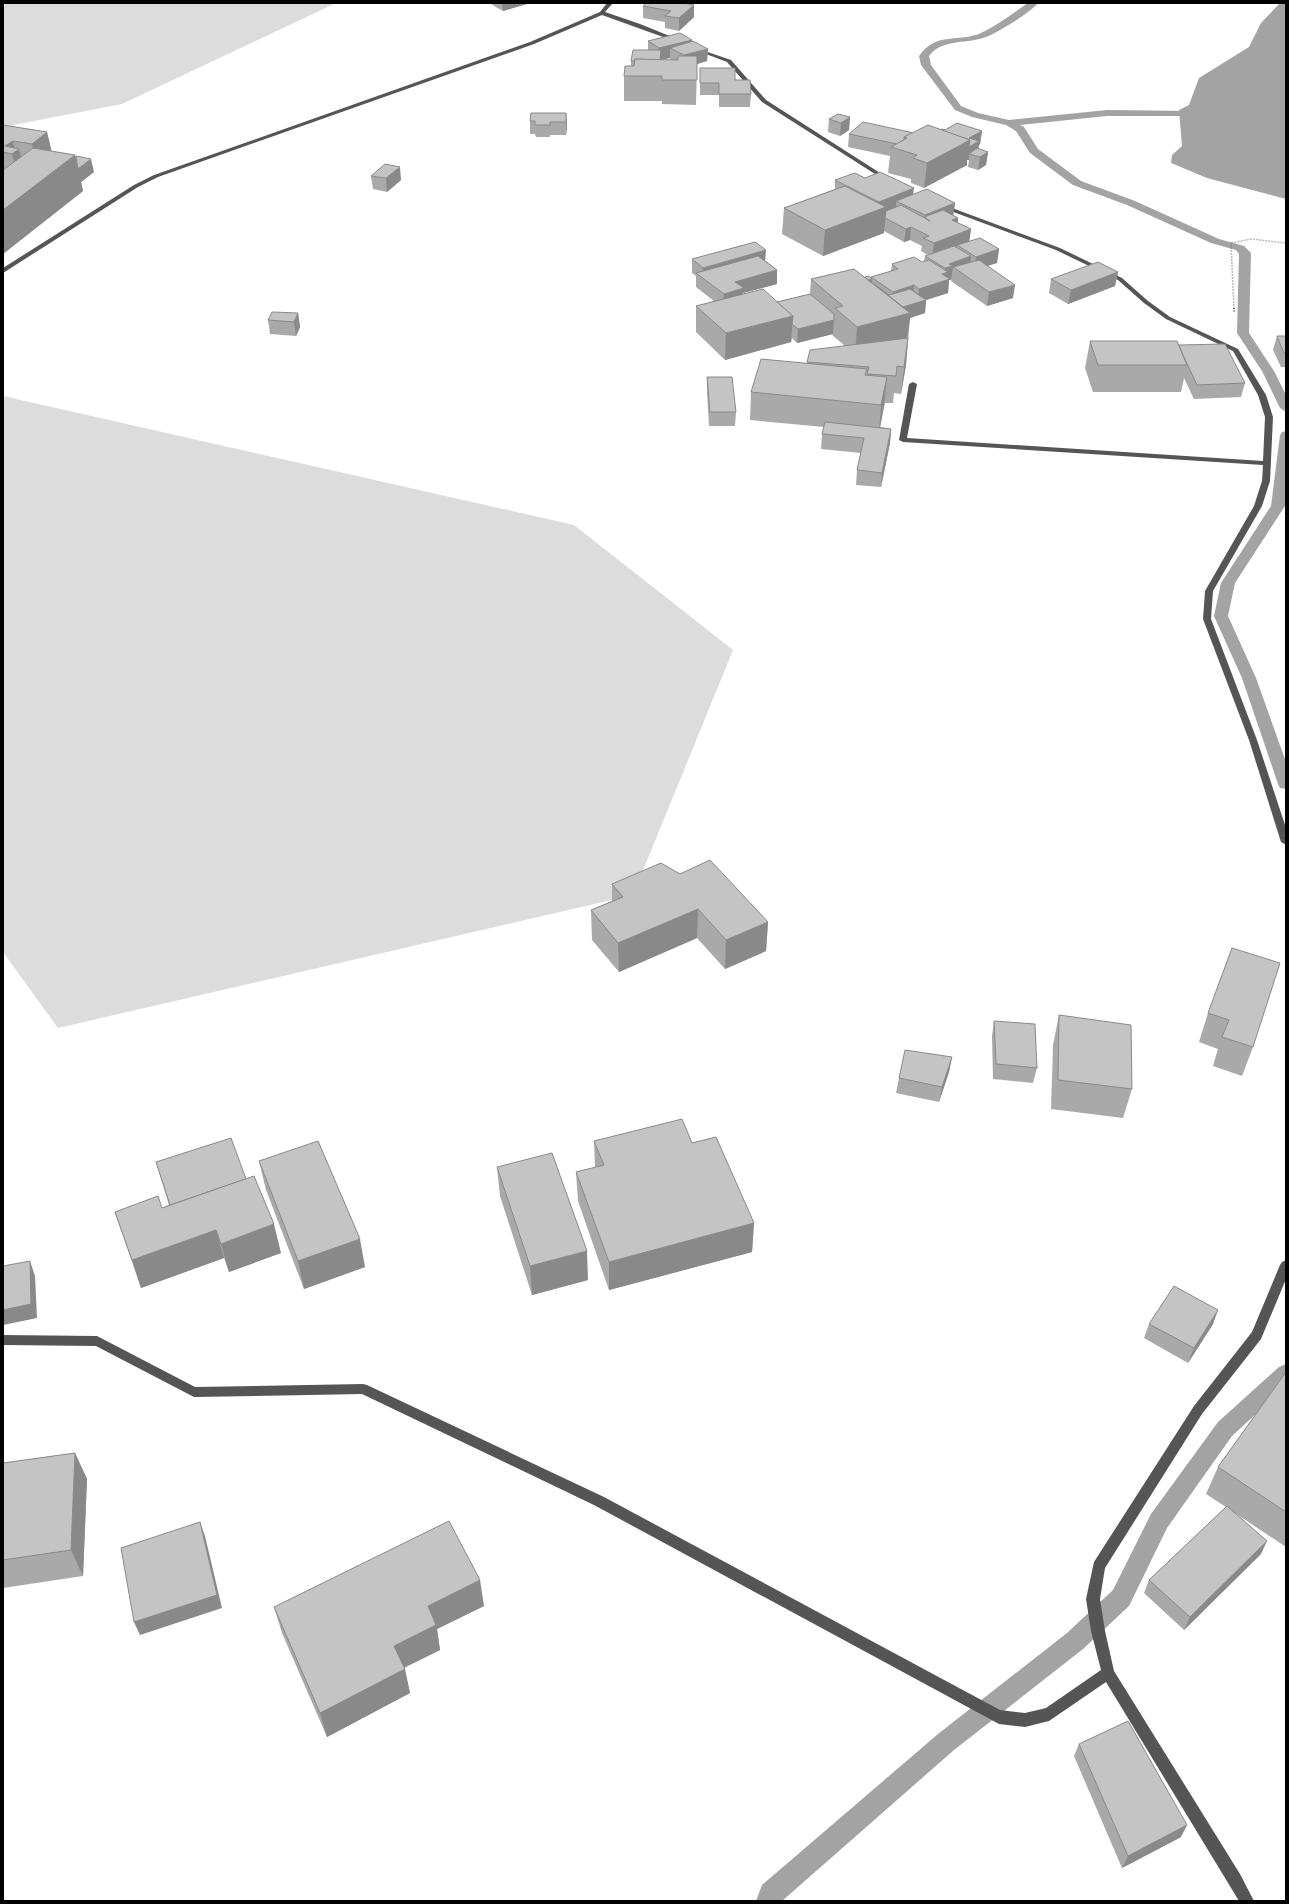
<svg xmlns="http://www.w3.org/2000/svg" width="1289" height="1904" font-family="'Titillium Web',sans-serif">
  <style>
    .green { fill: #dcdcdc }
    .water { fill: #a3a3a3 }
    .lines { fill: none; stroke-linecap: round; stroke-linejoin: round }
    .stream { fill: #a3a3a3; fill-rule: evenodd }
    .path-far1 { stroke: #777; stroke-width: 1.5; stroke-dasharray: 0.5 1; stroke-linecap: butt }
    .path { stroke: #777; stroke-width: 2; stroke-dasharray: 1 1.5; stroke-linecap: butt }
    .minor { fill: #555; fill-rule: evenodd }
    .wall { fill: #a9a9a9; fill-rule: evenodd }
    .shaded-wall { fill: #898989 }
    .building { fill: #c4c4c4; stroke: #898989 }
  </style>
  <rect width="100%" height="100%" fill="#fff"/>
  <g class="green">
    <path d="M 3,3 L 336,3 L 122,104 L 3,127 Z"/>
    <path d="M 3,396 L 574,525 L 733,650 L 633,895 L 58,1028 L 3,952 Z"/>
  </g>
  <path class="water" d="M 1280,3 L 1286,3 L 1286,199 L 1207,178 L 1171,163 L 1172,155 L 1182,146 L 1179,110 L 1189,105 L 1199,78 L 1249,47 L 1261,23 Z"/>
  <g class="lines">
    <g class="stream">
      <path d="M 1028,3 L 1038,3 C 1031,12 995,35 983,38 C 964,44 942,39 929,56 L 931,65 L 961,106 L 978,113 L 1009,120 L 1107,110 L 1192,111 L 1194,113 L 1192,115 L 1189,116 L 1107,116 L 1020,125 L 1024,127 L 1038,149 L 1081,181 L 1135,201 L 1219,239 L 1244,246 L 1251,253 L 1249,333 L 1274,371 L 1286,395 L 1286,412 L 1280,408 L 1262,371 L 1237,333 L 1239,254 L 1236,250 L 1211,243 L 1127,205 L 1073,185 L 1030,153 L 1016,131 L 1006,125 L 972,117 L 955,110 L 921,65 L 919,56 C 937,31 958,43 981,33 C 998,25 1013,13 1028,3 Z"/>
      <path d="M 1286,431 L 1285,506 L 1235,583 L 1228,616 L 1256,678 L 1286,762 L 1286,789 L 1280,788 L 1278,784 L 1242,678 L 1214,616 L 1221,583 L 1271,506 L 1280,435 L 1282,432 Z"/>
      <path d="M 1286,1364 L 1286,1386 L 1232,1436 L 1167,1528 L 1129,1606 L 1083,1649 L 954,1750 L 782,1901 L 756,1901 L 762,1885 L 938,1734 L 1067,1633 L 1113,1590 L 1151,1514 L 1218,1422 L 1279,1367 Z"/>
    </g>
    <path class="path-far1" d="M 1234,309 L 1231,243 L 1251,239 L 1286,243"/>
    <path class="path" d="M 1234,308 L 1234,312"/>
    <g class="minor">
      <path d="M 607,3 L 613,3 L 605,12 L 640,24 L 682,41 L 677,42 L 602,15 L 534,44 L 158,177 L 138,187 L 3,273 L 3,268 L 134,185 L 154,175 L 530,42 L 600,12 Z"/>
      <path d="M 693,47 L 731,60 L 766,100 L 891,180 L 886,181 L 762,102 L 727,62 L 693,49 Z"/>
      <path d="M 940,205 L 944,205 L 1060,248 L 1122,278 L 1148,301 L 1170,317 L 1238,349 L 1266,395 L 1273,417 L 1270,481 L 1262,506 L 1213,591 L 1211,619 L 1257,740 L 1286,828 L 1286,845 L 1281,842 L 1249,740 L 1203,619 L 1205,591 L 1254,506 L 1262,481 L 1263,465 L 903,442 L 899,440 L 909,384 L 913,382 L 917,384 L 907,438 L 1263,461 L 1265,417 L 1258,395 L 1233,351 L 1166,319 L 1144,303 L 1118,280 L 1056,250 L 940,207 Z"/>
      <path d="M 1286,1260 L 1286,1279 L 1261,1339 L 1202,1414 L 1105,1568 L 1100,1599 L 1105,1631 L 1114,1671 L 1240,1874 L 1254,1901 L 1239,1901 L 1106,1682 L 1049,1721 L 1025,1727 L 999,1724 L 594,1505 L 362,1394 L 194,1397 L 96,1346 L 3,1345 L 3,1335 L 97,1336 L 195,1387 L 363,1384 L 367,1385 L 604,1497 L 1000,1710 L 1025,1713 L 1046,1708 L 1101,1670 L 1091,1631 L 1086,1599 L 1094,1562 L 1194,1406 L 1252,1332 L 1280,1265 L 1282,1262 Z"/>
    </g>
  </g>
  <g class="wall">
    <path d="M 489,3 L 530,3 L 503,11 Z"/>
    <path d="M 694,5 L 694,17 L 679,31 L 665,28 L 665,22 L 643,18 L 643,6 Z"/>
    <path d="M 692,40 L 692,41 L 708,49 L 707,61 L 697,64 L 696,105 L 662,104 L 662,101 L 624,101 L 624,76 L 631,66 L 631,61 L 648,50 L 648,41 ZM 670,58 L 670,60 L 661,60 Z"/>
    <path d="M 700,68 L 735,80 L 751,94 L 750,107 L 719,107 L 719,95 L 700,95 Z"/>
    <path d="M 566,113 L 567,126 L 566,135 L 550,135 L 550,137 L 536,137 L 535,134 L 530,134 L 530,121 Z"/>
    <path d="M 850,117 L 849,130 L 840,136 L 828,132 L 829,119 Z"/>
    <path d="M 3,125 L 47,132 L 51,151 L 76,156 L 94,172 L 81,182 L 83,191 L 3,254 Z"/>
    <path d="M 940,129 L 982,131 L 980,144 L 979,145 L 978,149 L 988,152 L 986,165 L 978,170 L 968,167 L 969,160 L 967,160 L 967,165 L 924,188 L 911,183 L 911,179 L 888,173 L 890,156 L 848,147 L 849,134 L 914,133 Z"/>
    <path d="M 371,176 L 401,180 L 387,192 L 373,189 Z"/>
    <path d="M 865,178 L 913,195 L 955,203 L 953,216 L 958,218 L 958,223 L 971,229 L 969,241 L 999,249 L 997,263 L 987,266 L 1013,298 L 987,306 L 951,281 L 952,276 L 951,280 L 949,280 L 948,293 L 926,300 L 925,313 L 910,318 L 906,365 L 901,394 L 894,393 L 893,403 L 885,403 L 880,427 L 891,429 L 890,443 L 881,487 L 856,485 L 857,470 L 861,453 L 821,449 L 822,434 L 824,427 L 750,420 L 751,392 L 807,363 L 807,362 L 845,346 L 832,335 L 833,334 L 797,343 L 792,338 L 791,342 L 725,360 L 696,332 L 696,306 L 714,301 L 696,287 L 696,276 L 692,273 L 692,259 L 766,261 L 777,270 L 777,284 L 743,293 L 743,294 L 777,302 L 810,294 L 811,279 L 865,277 L 871,278 L 871,277 L 891,271 L 892,264 L 922,262 L 924,261 L 925,256 L 928,255 L 921,251 L 922,246 L 910,240 L 904,242 L 884,231 L 884,233 L 823,256 L 782,234 L 784,208 L 835,189 L 835,180 Z"/>
    <path d="M 1118,272 L 1115,286 L 1068,304 L 1049,293 L 1051,279 Z"/>
    <path d="M 298,313 L 300,327 L 296,336 L 270,334 L 268,320 Z"/>
    <path d="M 1277,336 L 1286,336 L 1286,367 L 1281,367 L 1273,350 Z"/>
    <path d="M 1090,341 L 1179,345 L 1245,383 L 1241,397 L 1194,399 L 1184,378 L 1181,392 L 1093,392 L 1085,368 Z"/>
    <path d="M 707,377 L 736,412 L 735,426 L 709,426 L 707,392 Z"/>
    <path d="M 680,874 L 768,922 L 766,951 L 725,969 L 697,938 L 619,972 L 592,940 L 591,910 L 612,901 L 612,884 Z"/>
    <path d="M 1232,948 L 1253,1047 L 1242,1076 L 1213,1066 L 1218,1049 L 1199,1042 L 1208,1013 Z"/>
    <path d="M 1059,1015 L 1132,1089 L 1123,1118 L 1051,1109 L 1053,1045 Z"/>
    <path d="M 994,1021 L 1037,1068 L 1033,1083 L 993,1079 L 992,1036 Z"/>
    <path d="M 952,1057 L 949,1072 L 939,1102 L 896,1093 L 899,1078 Z"/>
    <path d="M 594,1141 L 692,1143 L 754,1223 L 752,1252 L 609,1290 L 578,1201 L 576,1172 L 595,1168 Z"/>
    <path d="M 259,1161 L 365,1267 L 304,1289 L 266,1190 Z"/>
    <path d="M 156,1162 L 246,1179 L 281,1253 L 229,1272 L 224,1258 L 141,1288 L 115,1212 L 162,1208 L 169,1205 Z"/>
    <path d="M 497,1167 L 588,1280 L 532,1295 L 500,1196 Z"/>
    <path d="M 1149,1324 L 1213,1324 L 1188,1363 L 1144,1338 Z"/>
    <path d="M 1286,1372 L 1286,1547 L 1235,1513 L 1261,1554 L 1184,1630 L 1144,1593 L 1149,1580 L 1226,1507 L 1206,1494 L 1218,1467 Z"/>
    <path d="M 75,1453 L 87,1479 L 83,1576 L 3,1588 L 3,1463 Z"/>
    <path d="M 484,1606 L 437,1629 L 440,1650 L 404,1668 L 410,1693 L 327,1737 L 282,1633 L 274,1607 Z"/>
    <path d="M 1079,1744 L 1181,1837 L 1122,1868 L 1074,1756 Z"/>
  </g>
  <g class="shaded-wall">
    <path d="M 502,3 L 530,3 L 503,11 Z"/>
    <path d="M 694,5 L 694,17 L 679,31 L 679,18 Z"/>
    <path d="M 692,40 L 691,52 L 670,48 L 670,58 L 659,60 L 659,48 Z"/>
    <path d="M 708,49 L 707,61 L 697,64 L 696,105 L 697,64 L 684,68 L 684,55 Z"/>
    <path d="M 566,113 L 567,126 L 566,135 Z"/>
    <path d="M 850,117 L 849,130 L 840,136 L 841,123 Z"/>
    <path d="M 982,131 L 980,144 L 979,145 L 977,154 L 969,154 L 969,160 L 967,160 L 967,165 L 924,188 L 927,163 Z"/>
    <path d="M 47,132 L 55,165 L 40,180 L 32,144 Z"/>
    <path d="M 13,141 L 15,152 L 19,149 L 28,184 L 21,190 L 12,154 L 5,146 Z"/>
    <path d="M 988,152 L 986,165 L 978,170 L 980,157 Z"/>
    <path d="M 75,155 L 78,169 L 91,159 L 94,172 L 81,182 L 83,191 L 3,254 L 3,210 Z"/>
    <path d="M 400,167 L 401,180 L 387,192 L 386,178 Z"/>
    <path d="M 914,188 L 912,202 L 896,201 L 896,208 L 886,212 L 884,233 L 823,256 L 825,230 L 878,210 L 879,202 Z"/>
    <path d="M 955,203 L 953,217 L 924,217 L 923,229 L 925,215 Z"/>
    <path d="M 958,218 L 956,232 L 952,220 Z"/>
    <path d="M 911,227 L 910,240 L 904,242 L 906,229 Z"/>
    <path d="M 971,229 L 969,243 L 957,245 L 956,248 L 932,257 L 934,243 Z"/>
    <path d="M 999,249 L 997,263 L 974,270 L 976,257 Z"/>
    <path d="M 766,250 L 765,263 L 702,278 L 703,268 Z"/>
    <path d="M 971,256 L 970,270 L 953,267 L 951,280 L 949,280 L 948,293 L 926,300 L 925,313 L 910,318 L 907,340 L 855,354 L 857,327 L 897,309 L 918,302 L 919,289 L 942,274 L 945,273 L 945,268 L 949,264 Z"/>
    <path d="M 777,270 L 777,284 L 743,293 L 743,302 L 723,308 L 724,294 L 735,282 Z"/>
    <path d="M 1118,272 L 1115,286 L 1068,304 L 1071,290 Z"/>
    <path d="M 872,279 L 871,291 L 868,280 Z"/>
    <path d="M 914,285 L 913,299 L 892,306 L 893,292 Z"/>
    <path d="M 1015,285 L 1013,298 L 987,306 L 989,292 Z"/>
    <path d="M 298,313 L 300,327 L 296,336 L 294,322 Z"/>
    <path d="M 793,316 L 791,342 L 725,360 L 726,333 Z"/>
    <path d="M 834,320 L 833,334 L 797,343 L 798,329 Z"/>
    <path d="M 908,338 L 906,365 L 901,394 L 904,367 Z"/>
    <path d="M 887,377 L 884,405 L 879,433 L 881,405 Z"/>
    <path d="M 891,429 L 890,443 L 881,487 L 882,473 Z"/>
    <path d="M 698,909 L 697,938 L 619,972 L 618,943 Z"/>
    <path d="M 768,922 L 766,951 L 725,969 L 726,940 Z"/>
    <path d="M 952,1057 L 949,1072 L 939,1102 L 942,1087 Z"/>
    <path d="M 754,1223 L 752,1252 L 609,1290 L 609,1262 Z"/>
    <path d="M 274,1224 L 281,1253 L 229,1272 L 221,1244 Z"/>
    <path d="M 216,1230 L 224,1258 L 141,1288 L 132,1260 Z"/>
    <path d="M 360,1239 L 365,1267 L 304,1289 L 298,1261 Z"/>
    <path d="M 587,1251 L 588,1280 L 532,1295 L 530,1266 Z"/>
    <path d="M 30,1261 L 35,1276 L 37,1318 L 3,1325 L 3,1310 Z"/>
    <path d="M 1218,1310 L 1213,1324 L 1188,1363 L 1194,1348 Z"/>
    <path d="M 75,1453 L 87,1479 L 83,1576 L 71,1550 Z"/>
    <path d="M 200,1522 L 205,1536 L 222,1608 L 140,1635 L 134,1622 Z"/>
    <path d="M 1267,1541 L 1261,1554 L 1184,1630 L 1190,1617 Z"/>
    <path d="M 480,1580 L 484,1606 L 437,1629 L 440,1650 L 399,1670 L 394,1646 L 428,1606 Z"/>
    <path d="M 405,1669 L 410,1693 L 327,1737 L 320,1713 Z"/>
    <path d="M 1187,1825 L 1181,1837 L 1122,1868 L 1128,1856 Z"/>
  </g>
  <g class="building">
    <path d="M 647,3 L 682,3 L 694,5 L 679,18 L 665,16 L 671,11 L 643,6 Z"/>
    <path d="M 680,33 L 692,40 L 659,48 L 648,41 Z"/>
    <path d="M 693,41 L 708,49 L 684,55 L 670,48 Z"/>
    <path d="M 633,50 L 661,50 L 660,60 L 635,59 L 634,61 L 631,61 Z"/>
    <path d="M 678,56 L 697,56 L 697,80 L 662,80 L 662,76 L 624,76 L 625,66 L 634,66 L 635,59 L 678,60 Z"/>
    <path d="M 700,68 L 735,68 L 735,80 L 750,80 L 751,94 L 719,94 L 719,83 L 700,83 Z"/>
    <path d="M 531,113 L 566,113 L 566,122 L 550,122 L 550,125 L 535,125 L 535,121 L 530,121 Z"/>
    <path d="M 838,114 L 850,117 L 841,123 L 829,119 Z"/>
    <path d="M 863,122 L 914,133 L 904,137 L 904,140 L 897,144 L 849,134 Z"/>
    <path d="M 957,123 L 982,131 L 969,138 L 979,141 L 969,147 L 970,140 L 940,130 L 941,129 L 945,130 Z"/>
    <path d="M 3,125 L 47,132 L 32,144 L 13,141 L 5,146 L 19,149 L 12,154 L 3,152 Z"/>
    <path d="M 928,125 L 970,140 L 927,163 L 913,158 L 917,155 L 891,147 L 907,138 L 904,137 Z"/>
    <path d="M 33,148 L 75,155 L 3,210 L 3,170 Z"/>
    <path d="M 977,148 L 988,152 L 980,157 L 969,154 Z"/>
    <path d="M 76,156 L 91,159 L 78,169 Z"/>
    <path d="M 385,164 L 400,167 L 386,178 L 371,176 Z"/>
    <path d="M 880,172 L 914,188 L 879,202 L 835,180 L 855,173 L 865,178 Z"/>
    <path d="M 845,186 L 886,207 L 825,230 L 784,208 Z"/>
    <path d="M 927,189 L 955,203 L 925,215 L 896,201 Z"/>
    <path d="M 901,205 L 930,221 L 924,217 L 943,210 L 958,218 L 952,220 L 971,229 L 934,243 L 923,238 L 929,236 L 911,227 L 906,229 L 885,218 L 886,211 Z"/>
    <path d="M 980,238 L 999,249 L 976,257 L 957,245 Z"/>
    <path d="M 755,242 L 766,250 L 703,268 L 692,259 Z"/>
    <path d="M 954,246 L 971,256 L 949,264 L 953,266 L 945,268 L 925,256 Z"/>
    <path d="M 758,256 L 777,270 L 735,282 L 744,288 L 724,294 L 696,273 Z"/>
    <path d="M 914,257 L 922,262 L 929,260 L 948,272 L 942,274 L 950,279 L 919,289 L 914,285 L 893,292 L 871,277 L 898,269 L 892,264 Z"/>
    <path d="M 979,260 L 1015,285 L 989,292 L 953,267 Z"/>
    <path d="M 1098,262 L 1118,272 L 1071,290 L 1051,279 Z"/>
    <path d="M 854,269 L 910,313 L 857,327 L 835,308 L 843,306 L 811,279 Z"/>
    <path d="M 869,276 L 872,279 L 868,280 L 865,277 Z"/>
    <path d="M 874,284 L 889,295 L 910,289 L 926,300 L 903,307 Z"/>
    <path d="M 763,289 L 793,316 L 726,333 L 696,306 Z"/>
    <path d="M 810,294 L 834,314 L 834,320 L 798,329 L 792,324 L 793,316 L 777,302 Z"/>
    <path d="M 272,312 L 298,313 L 294,322 L 268,320 Z"/>
    <path d="M 1277,336 L 1286,336 L 1286,353 L 1284,353 Z"/>
    <path d="M 908,338 L 904,367 L 897,366 L 896,376 L 867,374 L 869,367 L 807,362 L 810,350 Z"/>
    <path d="M 1090,341 L 1177,341 L 1187,365 L 1098,365 Z"/>
    <path d="M 1225,344 L 1245,383 L 1197,385 L 1183,355 L 1179,345 Z"/>
    <path d="M 761,359 L 867,369 L 865,375 L 887,377 L 881,405 L 751,392 Z"/>
    <path d="M 707,377 L 732,377 L 736,412 L 710,412 Z"/>
    <path d="M 825,422 L 891,429 L 882,473 L 857,470 L 864,438 L 822,434 Z"/>
    <path d="M 710,860 L 768,922 L 726,940 L 698,909 L 618,943 L 591,910 L 623,897 L 612,884 L 661,863 L 680,874 Z"/>
    <path d="M 1232,948 L 1280,963 L 1253,1047 L 1222,1037 L 1229,1020 L 1208,1013 Z"/>
    <path d="M 1059,1015 L 1131,1025 L 1132,1089 L 1058,1080 Z"/>
    <path d="M 994,1021 L 1035,1024 L 1037,1068 L 996,1064 Z"/>
    <path d="M 905,1050 L 952,1057 L 942,1087 L 899,1078 Z"/>
    <path d="M 682,1119 L 692,1143 L 716,1137 L 754,1223 L 609,1262 L 576,1172 L 604,1165 L 594,1141 Z"/>
    <path d="M 231,1138 L 246,1179 L 170,1205 L 156,1162 Z"/>
    <path d="M 318,1141 L 360,1239 L 298,1261 L 259,1161 Z"/>
    <path d="M 552,1153 L 587,1251 L 530,1266 L 497,1167 Z"/>
    <path d="M 254,1176 L 274,1224 L 221,1244 L 216,1230 L 132,1260 L 115,1212 L 158,1196 L 162,1208 Z"/>
    <path d="M 30,1261 L 31,1304 L 3,1310 L 3,1266 Z"/>
    <path d="M 1174,1286 L 1218,1310 L 1194,1348 L 1149,1324 Z"/>
    <path d="M 1286,1372 L 1286,1512 L 1218,1467 Z"/>
    <path d="M 75,1453 L 71,1550 L 3,1560 L 3,1463 Z"/>
    <path d="M 1227,1506 L 1267,1541 L 1190,1617 L 1149,1580 Z"/>
    <path d="M 449,1521 L 480,1580 L 428,1606 L 436,1625 L 394,1646 L 405,1669 L 320,1713 L 274,1607 Z"/>
    <path d="M 200,1522 L 217,1595 L 134,1622 L 121,1548 Z"/>
    <path d="M 1128,1721 L 1187,1825 L 1128,1856 L 1079,1744 Z"/>
  </g>
  <rect width="1289" height="1904" fill="none" stroke="#000000" stroke-width="8"/>
</svg>
